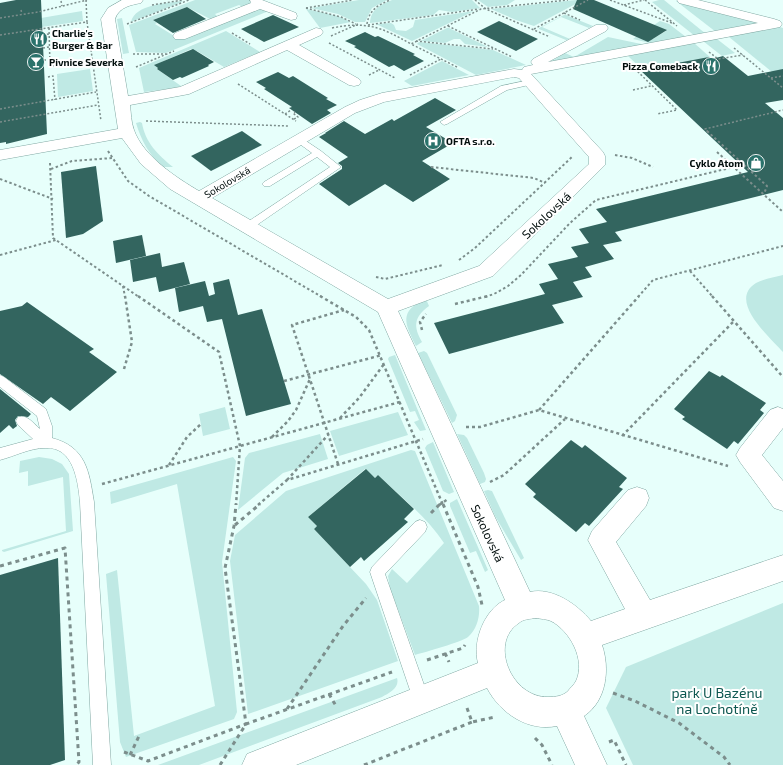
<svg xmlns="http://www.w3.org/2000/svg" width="783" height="765" font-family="'Exo 2',sans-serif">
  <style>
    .green { fill: #bfe9e4 }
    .building { fill: #33655f }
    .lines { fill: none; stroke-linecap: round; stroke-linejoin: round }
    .lane-casing { stroke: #81a8a3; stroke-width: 1 }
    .street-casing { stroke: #81a8a3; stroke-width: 1 }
    .path-far3 { stroke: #7c8e8c; stroke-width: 1.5; stroke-dasharray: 2 2; stroke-linecap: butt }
    .path-far2 { stroke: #7c8e8c; stroke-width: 2; stroke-dasharray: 2.5 2.5; stroke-linecap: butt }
    .path-far1 { stroke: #7c8e8c; stroke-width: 2.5; stroke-dasharray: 3 3; stroke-linecap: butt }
    .path { stroke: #7c8e8c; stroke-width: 3; stroke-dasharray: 4 4; stroke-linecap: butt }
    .lane { fill: #fff; fill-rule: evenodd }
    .street { fill: #fff; fill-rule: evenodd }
    .labels { text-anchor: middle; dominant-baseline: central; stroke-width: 4; stroke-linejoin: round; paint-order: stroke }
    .far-poi-label { font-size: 10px; font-weight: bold; fill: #020e0d; stroke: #fff; text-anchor: start }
    .far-street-label { font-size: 10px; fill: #020e0d; stroke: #fff }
    .street-label { font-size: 12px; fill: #020e0d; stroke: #fff }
    .near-park-label { font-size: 14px; fill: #0d5750; stroke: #fff }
  </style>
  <rect width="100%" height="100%" fill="#e7fffb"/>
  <g class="green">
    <path d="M 195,0 L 250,0 L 251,4 L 245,8 L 239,5 L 215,14 L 219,18 L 212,20 L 187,7 L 153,20 L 157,23 L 155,24 L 179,39 L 259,7 L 271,10 L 166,53 L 136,52 L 129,25 Z"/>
    <path d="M 359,0 L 387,0 L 372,8 L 365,22 L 355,22 L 338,14 L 311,8 Z"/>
    <path d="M 392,0 L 472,0 L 480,8 L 452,12 L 439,10 L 433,15 L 370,23 C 371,9 380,5 392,0 Z"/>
    <path d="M 478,0 L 515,0 L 507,5 L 488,7 Z"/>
    <path d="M 576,0 L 583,0 L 534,26 L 516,20 L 491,9 Z"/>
    <path d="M 659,0 L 664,0 L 706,34 L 695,36 L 652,2 Z"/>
    <path d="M 682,0 L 762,23 L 716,32 L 676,1 Z"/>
    <path d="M 182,1 L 182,2 L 131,22 C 135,4 168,3 182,1 Z"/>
    <path d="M 306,9 L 338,16 L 351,22 L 320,28 Z"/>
    <path d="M 82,11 L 83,21 L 0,33 L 0,25 Z"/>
    <path d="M 474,11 L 412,41 L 376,24 L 391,23 L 394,25 L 396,30 L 406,31 L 413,27 L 415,20 Z"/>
    <path d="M 564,15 L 566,15 L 593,26 L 589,28 L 561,17 L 542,27 L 570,39 L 566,40 L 539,29 L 539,28 Z"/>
    <path d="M 122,18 L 129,53 L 123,54 L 117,19 Z"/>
    <path d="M 660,21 L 669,24 L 686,37 L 654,44 L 633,39 L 640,34 L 653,39 L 666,31 L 654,25 Z"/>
    <path d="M 780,27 L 783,28 L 783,71 L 772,72 L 729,37 L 729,35 Z"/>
    <path d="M 447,28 L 449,28 L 488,47 L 465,44 L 460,39 L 454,39 L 445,43 L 421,41 Z"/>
    <path d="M 226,31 L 260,52 L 224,67 L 197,51 L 195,52 L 191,49 L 155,65 L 158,68 L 157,69 L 181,86 L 176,88 L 144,92 L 139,68 Z"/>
    <path d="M 608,37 L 646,45 L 547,64 L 565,53 L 574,57 Z"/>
    <path d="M 717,39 L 735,53 L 722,56 L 703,41 Z"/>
    <path d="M 419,42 L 493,50 L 526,65 L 476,75 L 417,44 Z"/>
    <path d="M 689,43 L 694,43 L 711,58 L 644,71 L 628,56 Z"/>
    <path d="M 442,61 L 469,75 L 412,86 L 404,81 Z"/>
    <path d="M 90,69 L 93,91 L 58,97 L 57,74 Z"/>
    <path d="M 140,122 L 142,123 C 145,142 158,155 173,167 L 163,167 C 149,155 141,140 136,123 Z"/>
    <path d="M 783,275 L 783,352 C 770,337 727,301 756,283 C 764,279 774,277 783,275 Z"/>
    <path d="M 426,299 L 429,306 C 414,317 413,326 422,342 L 416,346 C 405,324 398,311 426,299 Z"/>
    <path d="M 424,351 L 427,353 L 457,415 L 455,421 L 452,423 L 418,353 Z"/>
    <path d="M 395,355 L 426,430 L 420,431 L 414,422 L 419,420 L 415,411 L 410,412 L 388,359 L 389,357 Z"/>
    <path d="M 225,407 L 230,429 L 203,436 L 199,414 Z"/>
    <path d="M 398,412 L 408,435 L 339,456 L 330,431 Z"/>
    <path d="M 320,434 L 328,459 L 283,473 L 238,510 L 245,458 L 249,453 Z"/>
    <path d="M 457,434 L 464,435 L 467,438 L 484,473 L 486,479 L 485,482 L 480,484 Z"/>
    <path d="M 433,442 L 454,492 L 449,494 L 443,491 L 425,448 L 427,445 Z"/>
    <path d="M 411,450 L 415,451 L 479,606 C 480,617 477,629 468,637 C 462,642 425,652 415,655 L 390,588 L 388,576 L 392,569 L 407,583 L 444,543 C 427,517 401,497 378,475 L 375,478 L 365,469 L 308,517 L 317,526 L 314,529 L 366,584 L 377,600 L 398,661 L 248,714 L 230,561 L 235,535 L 286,491 Z"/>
    <path d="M 39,457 L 52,459 L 62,464 L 69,474 L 73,531 L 4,552 L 2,551 L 2,550 L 66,531 L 63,477 L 28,486 L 28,471 L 19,473 L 20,461 Z"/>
    <path d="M 233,457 L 236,461 L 222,562 L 237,712 L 234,719 L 126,757 L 120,742 L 106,574 L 117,570 L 134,736 L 215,706 L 177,484 L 111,504 L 110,492 Z"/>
    <path d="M 488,490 L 492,491 L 524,558 L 521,560 L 495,516 L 484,491 Z"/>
    <path d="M 457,499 L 488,570 L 485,572 L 476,551 L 470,553 L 450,506 L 450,503 Z"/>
    <path d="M 783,603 L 783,765 L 633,765 L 606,708 L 626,667 Z"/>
    <path d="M 397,678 C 400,688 389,693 382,697 L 199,765 L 158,765 Z"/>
  </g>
  <g class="building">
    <path d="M 16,0 L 41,0 L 47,134 L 6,144 L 6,142 L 0,143 L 0,3 Z"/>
    <path d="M 577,0 L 594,0 L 667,30 L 648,42 L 573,9 Z"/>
    <path d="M 187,7 L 206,19 L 173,33 L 153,20 Z"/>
    <path d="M 273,15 L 299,27 L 264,42 L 241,29 Z"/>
    <path d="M 499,21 L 538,39 L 516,51 L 477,32 Z"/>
    <path d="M 365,32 L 375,37 L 378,36 L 415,54 L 413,55 L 424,61 L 404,71 L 394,65 L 389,67 L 354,47 L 356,46 L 345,41 Z"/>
    <path d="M 193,49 L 214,62 L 208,65 L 209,66 L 182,78 L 180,77 L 173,80 L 157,69 L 158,68 L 154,65 Z"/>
    <path d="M 723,56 L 748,76 L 783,69 L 783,100 L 765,103 L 783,118 L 783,190 L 615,232 L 622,241 L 603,245 L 614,259 L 585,267 L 592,277 L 573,282 L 583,297 L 552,305 L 564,323 L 449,354 L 434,323 L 545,294 L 539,284 L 558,279 L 548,264 L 578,257 L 571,247 L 589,243 L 579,229 L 607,222 L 596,209 L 748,172 L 640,70 L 709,57 L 712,59 Z"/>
    <path d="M 278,72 L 289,78 L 293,76 L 328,98 L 326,99 L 337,105 L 327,110 L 331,113 L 312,124 L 289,108 L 292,107 L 264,89 L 266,88 L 256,82 Z"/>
    <path d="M 435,98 L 456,110 L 426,127 L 453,143 L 422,161 L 450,179 L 413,202 L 385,184 L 349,206 L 319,184 L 342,169 L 342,166 L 338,163 L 348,157 L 319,137 L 326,133 L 325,133 L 344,121 L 365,134 L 392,119 L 394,121 Z"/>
    <path d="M 242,131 L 262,145 L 211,171 L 191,156 Z"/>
    <path d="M 96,166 L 103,221 L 83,234 L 66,238 L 61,172 Z"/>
    <path d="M 142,235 L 146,256 L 116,263 L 113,241 Z"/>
    <path d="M 160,253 L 162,267 L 184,262 L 190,284 L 159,292 L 156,277 L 133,282 L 130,260 Z"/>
    <path d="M 229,279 L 238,315 L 262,309 L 291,404 L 246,416 L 222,319 L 207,322 L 203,306 L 179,312 L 175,288 L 205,281 L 209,296 L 215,294 L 213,283 Z"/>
    <path d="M 27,302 L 94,349 L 89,352 L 117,372 L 70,411 L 51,397 L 43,404 L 0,374 L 0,311 L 22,306 Z"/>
    <path d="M 709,371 L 720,377 L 722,375 L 766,403 L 760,410 L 764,413 L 738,444 L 734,441 L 727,449 L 682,419 L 685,417 L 674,409 Z"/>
    <path d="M 0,389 L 31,414 L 28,417 L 18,416 L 15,420 L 17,426 L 13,429 L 9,425 L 0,433 Z"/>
    <path d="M 571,440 L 582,448 L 585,445 L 627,478 L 619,487 L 623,489 L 589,526 L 585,523 L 576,532 L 533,497 L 536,494 L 525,484 Z"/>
    <path d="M 366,469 L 375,478 L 378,475 L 414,509 L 404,519 L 408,522 L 364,561 L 361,557 L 350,567 L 314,529 L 317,526 L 308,517 Z"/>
    <path d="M 58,558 L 65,760 L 50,765 L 0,765 L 0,575 Z"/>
  </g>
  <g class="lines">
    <g class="lane-casing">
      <g id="lane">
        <path d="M 530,80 L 534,82 L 533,84 L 507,90 L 447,124 L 444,125 L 440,122 L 501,86 Z"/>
        <path d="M 300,137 L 321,151 L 341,167 L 251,229 L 243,229 L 242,227 L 243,225 L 330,167 L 317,157 L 270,186 L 264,186 L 262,184 L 264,182 L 312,153 L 297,142 L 296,140 Z"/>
        <path d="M 0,375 L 4,377 L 46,409 L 52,426 L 52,438 C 86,447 89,471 94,502 L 111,765 L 93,765 L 80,502 C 78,482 74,446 45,448 C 30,448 15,456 0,460 L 0,448 L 33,439 L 18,425 L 16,421 L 18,417 C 27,414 33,423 40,429 L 37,416 L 0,387 Z"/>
        <path d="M 420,520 L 425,522 L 427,527 L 425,532 L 385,574 L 429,699 L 427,705 L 421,707 L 415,705 L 413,699 L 370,572 L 372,567 L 415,522 Z"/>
      </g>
    </g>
    <g class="street-casing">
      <g id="street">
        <path d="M 122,0 L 143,0 L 141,3 C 131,5 119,7 115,19 L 128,96 L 180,87 L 316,28 L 321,29 L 323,32 L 321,35 L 299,45 L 359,79 L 361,82 L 359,85 L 354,86 L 349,85 L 287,50 L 189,94 L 130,105 C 131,113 131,122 134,130 C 143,156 177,178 199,191 L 345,107 L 360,100 L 382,93 L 514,69 L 522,70 L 524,67 L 533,65 L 531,62 L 533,59 L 596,25 L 606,25 L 608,28 L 606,31 L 548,62 L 758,23 L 679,3 L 677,0 L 698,0 L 774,19 L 780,21 L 782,24 L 780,27 L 775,28 L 531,74 L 603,152 L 605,156 L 605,165 L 493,276 L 398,311 L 530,592 C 552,587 577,604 591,621 L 625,609 L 588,540 L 592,531 L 628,490 L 637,487 L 646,490 L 649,498 L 646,506 L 616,542 L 650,600 L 783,555 L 783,581 L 602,645 C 610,668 607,701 584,716 L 607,765 L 575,765 L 557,726 C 528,732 500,713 487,688 L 296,765 L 242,765 L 247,754 L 478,663 C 472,641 485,609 505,600 L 378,312 L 170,189 L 141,164 L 122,138 L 0,160 L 0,150 L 118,129 L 101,19 L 108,8 ZM 514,77 L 519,78 L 589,157 L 589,164 L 479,266 L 388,299 L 212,198 L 355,113 L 384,102 ZM 536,618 C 541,619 546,619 551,621 C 570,631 586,660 576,681 C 574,685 570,688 568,691 C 563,696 556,697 548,697 C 512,698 488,643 519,623 C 523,619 530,619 536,618 Z"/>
        <path d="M 250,0 L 262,0 L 296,13 L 297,16 L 296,19 L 291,20 L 260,9 L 185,39 L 175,39 L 173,36 L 175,33 L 251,3 Z"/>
        <path d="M 778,407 L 783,409 L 783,428 L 762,455 L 783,481 L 783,511 L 774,508 L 740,462 L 736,455 L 740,448 L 770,410 Z"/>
      </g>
    </g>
    <g class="path-far3">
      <path d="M 86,0 L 87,22"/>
      <path d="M 475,0 L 486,9 L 550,37"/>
      <path d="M 610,0 L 672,23"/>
      <path d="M 645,0 L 677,26"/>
      <path d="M 61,1 L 62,6"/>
      <path d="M 152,5 L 183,0"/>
      <path d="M 624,5 L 644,0"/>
      <path d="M 306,8 L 341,17 L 356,24"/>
      <path d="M 306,8 L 353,0"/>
      <path d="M 21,10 L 22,14"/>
      <path d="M 564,13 L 580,20"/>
      <path d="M 0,18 L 38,12 L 87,0"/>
      <path d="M 127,24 L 189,0"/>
      <path d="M 367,24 C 369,10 378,5 390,0"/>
      <path d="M 368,25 L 479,9"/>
      <path d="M 448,26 L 512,57"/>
      <path d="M 49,28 L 50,66 L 92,60"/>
      <path d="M 332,28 C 367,21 381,27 411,44"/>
      <path d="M 534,29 L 588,0"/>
      <path d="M 232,33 L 250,44"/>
      <path d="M 0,35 L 87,22 L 101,121"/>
      <path d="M 43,35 L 49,34"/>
      <path d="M 331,36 L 358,24"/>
      <path d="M 416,41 L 493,49"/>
      <path d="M 329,43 L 395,78"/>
      <path d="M 43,48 L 49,47"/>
      <path d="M 734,48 L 783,88"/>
      <path d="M 709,52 L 718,59 L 743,55"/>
      <path d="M 133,54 L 166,54"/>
      <path d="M 44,60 L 50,60"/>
      <path d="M 632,66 L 677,110 L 657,114"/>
      <path d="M 136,67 L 174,51"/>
      <path d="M 457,67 L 411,44 L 481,9 L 568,0"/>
      <path d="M 369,75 L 379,70"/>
      <path d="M 410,75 L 441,59"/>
      <path d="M 48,77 L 53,76 L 55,100"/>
      <path d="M 771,78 L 783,76"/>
      <path d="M 238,84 L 296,121"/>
      <path d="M 633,90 L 651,86"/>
      <path d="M 0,109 L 96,92"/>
      <path d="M 285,114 L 291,110"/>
      <path d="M 294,119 L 298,117 L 293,113 L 295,112"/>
      <path d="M 146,121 L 288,126"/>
      <path d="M 0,122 L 98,105"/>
      <path d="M 708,132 L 705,129 L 783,110"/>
    </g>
    <g class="path-far2">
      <path d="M 707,131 L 767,186 L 764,194"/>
      <path d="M 108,151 L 128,181 L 149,196 L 322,297"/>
      <path d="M 717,152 L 783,212"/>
      <path d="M 615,155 L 632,158 L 653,167"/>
      <path d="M 50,163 L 53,238 L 139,297"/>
      <path d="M 431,167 L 534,178 L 545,183"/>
      <path d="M 51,169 L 72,161 L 112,158"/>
      <path d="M 0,179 L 53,199"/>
      <path d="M 0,255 L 56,240"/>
      <path d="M 459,260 L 475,248 L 573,156"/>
      <path d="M 690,271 L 713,297"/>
      <path d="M 376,277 L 385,279 L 443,265"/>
      <path d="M 123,286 L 125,297"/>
      <path d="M 485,297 L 494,294 L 508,286 L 521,275 L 570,223 L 596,200 L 734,167"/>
      <path d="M 638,297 L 653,280 L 783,246"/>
    </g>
    <g class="path-far1">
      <path d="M 138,296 L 219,352 L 240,446 L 236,505"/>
      <path d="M 320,296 L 356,317 L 369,330 L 443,505"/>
      <path d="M 712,296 L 783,377"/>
      <path d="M 455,304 L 488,296"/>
      <path d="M 422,330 L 420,322 L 426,314"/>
      <path d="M 124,369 L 132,342 L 125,296"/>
      <path d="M 284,381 L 382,355"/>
      <path d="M 539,410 L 639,296"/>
      <path d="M 340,418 L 359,398 L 384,364"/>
      <path d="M 466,427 L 480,427 L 539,410 L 728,466"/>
      <path d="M 622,436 L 734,321"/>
      <path d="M 272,437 L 288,421 L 296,410 L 310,379"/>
      <path d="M 338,464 L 292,325 L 344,310"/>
      <path d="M 169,465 L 187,437 L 201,424"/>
      <path d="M 287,480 L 328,435"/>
      <path d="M 490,482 L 504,475 L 565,419"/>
      <path d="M 102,484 L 400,402"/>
      <path d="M 258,505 L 287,480 L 423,439"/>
      <path d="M 439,505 L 448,499"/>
    </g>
    <g class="path">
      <path d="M 443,504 L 478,587 L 482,605"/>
      <path d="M 431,513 L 440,504"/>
      <path d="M 235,525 L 260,504"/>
      <path d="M 0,566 L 65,548 L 79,762 L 76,765"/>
      <path d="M 445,653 L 449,662"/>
      <path d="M 427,660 L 463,648 L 465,645"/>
      <path d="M 613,693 L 635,701 L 679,723 L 724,757 L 730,765"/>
      <path d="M 329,694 L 336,706"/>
      <path d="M 467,708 L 472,722 L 495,717"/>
      <path d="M 287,709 L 343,626 L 366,598"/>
      <path d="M 535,738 L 542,745 L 552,765"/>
      <path d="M 609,742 L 614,740 L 626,765"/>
      <path d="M 124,752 L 148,761 L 246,724 L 225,568 L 234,526 L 236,504"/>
      <path d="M 130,755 L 140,734"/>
      <path d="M 220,765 L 246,724 L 392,672"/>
      <path d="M 364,765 L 472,722"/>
    </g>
    <use href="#lane" class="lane"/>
    <use href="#street" class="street"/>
  </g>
  <defs>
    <g id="restaurant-disc" transform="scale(0.9)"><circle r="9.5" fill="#2a726b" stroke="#fff"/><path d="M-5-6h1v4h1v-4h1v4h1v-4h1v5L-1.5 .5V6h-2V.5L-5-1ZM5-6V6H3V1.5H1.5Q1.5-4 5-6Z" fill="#fff"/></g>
    <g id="bar-disc" transform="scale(0.9)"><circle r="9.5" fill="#2a726b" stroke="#fff"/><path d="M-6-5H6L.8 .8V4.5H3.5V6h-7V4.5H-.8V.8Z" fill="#fff"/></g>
    <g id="hospital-disc" transform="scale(0.9)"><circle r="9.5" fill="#2a726b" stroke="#fff"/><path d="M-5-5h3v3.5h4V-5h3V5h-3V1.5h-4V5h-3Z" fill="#fff"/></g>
    <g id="shop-disc" transform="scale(0.9)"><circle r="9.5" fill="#2a726b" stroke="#fff"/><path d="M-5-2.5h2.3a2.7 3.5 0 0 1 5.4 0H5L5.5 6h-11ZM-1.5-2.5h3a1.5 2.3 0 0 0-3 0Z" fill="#fff"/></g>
  </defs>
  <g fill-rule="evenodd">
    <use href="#restaurant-disc" x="39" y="39"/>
    <use href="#bar-disc" x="36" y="62"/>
    <use href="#restaurant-disc" x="711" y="66"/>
    <use href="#hospital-disc" x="433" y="141"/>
    <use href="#shop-disc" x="756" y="163"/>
  </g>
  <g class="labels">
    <g class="far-poi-label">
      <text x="52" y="33">Charlie's<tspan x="52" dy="12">Burger &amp; Bar</tspan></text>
      <text x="49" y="62">Pivnice Severka</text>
      <text x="698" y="66" text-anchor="end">Pizza Comeback</text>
      <text x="446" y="141">OFTA s.r.o.</text>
      <text x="743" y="163" text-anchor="end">Cyklo Atom</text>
    </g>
    <g class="far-street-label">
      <text transform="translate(227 182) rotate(-31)">Sokolovská</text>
    </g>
    <g class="street-label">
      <text transform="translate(546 215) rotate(-43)">Sokolovská</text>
      <text transform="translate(488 533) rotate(65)">Sokolovská</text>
    </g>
    <g class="near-park-label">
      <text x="717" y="692">park U Bazénu<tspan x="717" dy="16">na Lochotíně</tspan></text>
    </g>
  </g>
</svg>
